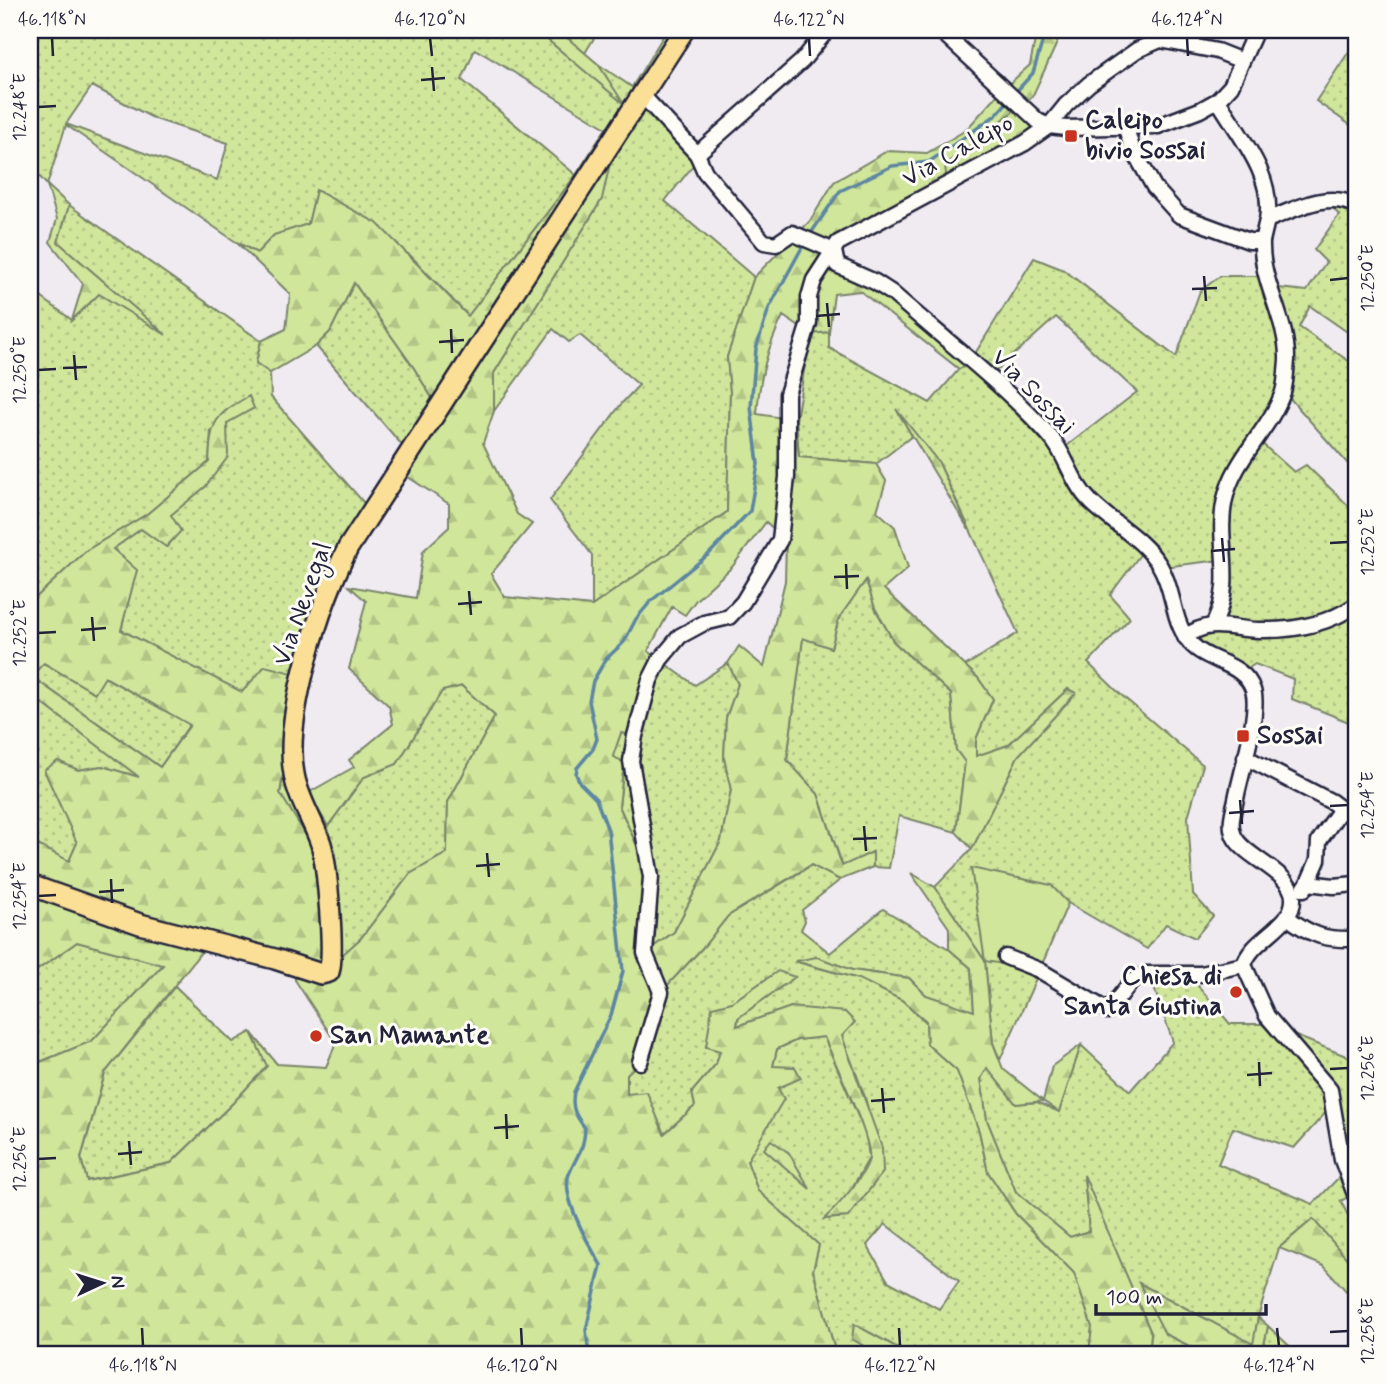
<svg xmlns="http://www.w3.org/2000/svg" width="1386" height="1384" font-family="Mynerve,sans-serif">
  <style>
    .grass { fill: url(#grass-dots); stroke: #79846b; stroke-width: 2; fill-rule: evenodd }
    .forest { fill: url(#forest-firs); stroke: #79846b; stroke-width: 2; fill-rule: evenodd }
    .park { fill: url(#park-crowns); stroke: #79846b; stroke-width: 2 }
    .garden { fill: #d0e69b; stroke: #79846b; stroke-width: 2 }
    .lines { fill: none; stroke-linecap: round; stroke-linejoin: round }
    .stream { stroke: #5d86a1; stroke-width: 3.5 }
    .minor-casing { stroke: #22223b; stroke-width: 19 }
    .major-casing { stroke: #22223b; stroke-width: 24 }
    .minor { stroke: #fdfcf7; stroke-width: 14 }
    .major { stroke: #fbdf96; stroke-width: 19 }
    .ticks { fill: none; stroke: #22223b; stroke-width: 2.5 }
    .poi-dot { fill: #c8321e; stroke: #fdfcf7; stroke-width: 2.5 }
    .labels { text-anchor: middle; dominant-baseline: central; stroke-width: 6; stroke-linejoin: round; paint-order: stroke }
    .poi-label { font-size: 26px; font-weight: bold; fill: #22223b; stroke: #fdfcf7; text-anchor: start }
    .street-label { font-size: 26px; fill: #22223b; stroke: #fdfcf7 }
    .neatline { fill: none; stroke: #22223b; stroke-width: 2.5 }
    .ticks-label { font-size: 18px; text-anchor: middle; fill: #22223b }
  </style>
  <defs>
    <pattern id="grass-dots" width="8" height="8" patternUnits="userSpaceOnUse" patternTransform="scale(1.75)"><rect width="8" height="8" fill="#d0e69b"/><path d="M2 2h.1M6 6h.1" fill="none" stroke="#b2c586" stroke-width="1.8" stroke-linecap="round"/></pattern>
    <pattern id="forest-firs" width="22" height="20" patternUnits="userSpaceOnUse" patternTransform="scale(1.75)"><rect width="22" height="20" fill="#d0e69b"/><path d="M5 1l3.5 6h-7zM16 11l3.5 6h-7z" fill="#b2c586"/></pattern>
    <pattern id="park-crowns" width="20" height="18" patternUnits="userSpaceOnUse" patternTransform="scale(1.75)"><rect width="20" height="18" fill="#d0e69b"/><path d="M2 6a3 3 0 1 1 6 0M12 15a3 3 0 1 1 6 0" fill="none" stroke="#b2c586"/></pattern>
  </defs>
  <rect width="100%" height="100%" fill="#f0ebf1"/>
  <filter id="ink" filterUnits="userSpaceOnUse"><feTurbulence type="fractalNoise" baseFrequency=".0143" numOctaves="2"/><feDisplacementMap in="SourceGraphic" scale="14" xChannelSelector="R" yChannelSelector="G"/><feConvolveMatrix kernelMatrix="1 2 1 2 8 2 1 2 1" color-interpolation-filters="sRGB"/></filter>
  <g filter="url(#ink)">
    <g class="grass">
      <path d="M 30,30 L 536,30 L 621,101 L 598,64 L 632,87 L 667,30 L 693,30 L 643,107 L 695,163 L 665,201 L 754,277 L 727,357 L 730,392 L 727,512 L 592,606 L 592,555 L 550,500 L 622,403 L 639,385 L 580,335 L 569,342 L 553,329 L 494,411 L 494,373 L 602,199 L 576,175 L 468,316 L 411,256 L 316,191 L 308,224 L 274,235 L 257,253 L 236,242 L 66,125 L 47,185 L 30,166 ZM 475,49 L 606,128 L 576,175 L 462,80 ZM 92,86 L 155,119 L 228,143 L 217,180 L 66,124 Z"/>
      <path d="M 558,30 L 599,30 L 585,53 Z"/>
      <path d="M 1356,41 L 1356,129 L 1316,101 Z"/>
      <path d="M 1351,196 L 1356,200 L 1356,338 L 1310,306 L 1299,327 L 1356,366 L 1356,473 L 1287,395 L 1258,440 L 1294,472 L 1306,465 L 1356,513 L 1356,725 L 1292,699 L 1293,679 L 1255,664 L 1244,671 L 1206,650 L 1187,633 L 1210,630 L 1219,598 L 1220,560 L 1156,568 L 1142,552 L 1110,595 L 1130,618 L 1088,663 L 1119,693 L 1203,765 L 1188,817 L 1193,894 L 1213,916 L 1195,938 L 1166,924 L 1147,949 L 1068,903 L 1050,885 L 1015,966 L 1036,979 L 1000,1060 L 993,1043 L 985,961 L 935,887 L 972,849 L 1018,756 L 1075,693 L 1068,689 L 1008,745 L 976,757 L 976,739 L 993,699 L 978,678 L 965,666 L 1018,633 L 939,463 L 901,416 L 912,436 L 876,464 L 799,457 L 796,420 L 810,334 L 829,332 L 829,348 L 930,403 L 959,369 L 968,365 L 1034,258 L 1064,270 L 1176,357 L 1200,291 L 1220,276 L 1267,276 L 1269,287 L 1307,291 L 1326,262 L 1314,250 L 1339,215 L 1334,209 ZM 1056,317 L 1137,392 L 1055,455 L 987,379 Z"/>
      <path d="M 69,205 L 261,341 L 256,363 L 270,373 L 271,397 L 365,504 L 323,577 L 300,675 L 242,693 L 121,630 L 136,570 L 113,549 L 141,529 L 167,547 L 180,531 L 170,515 L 205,487 L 227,423 L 254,408 L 211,430 L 209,462 L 147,514 L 87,550 L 30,603 L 30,289 L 72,320 L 99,294 L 161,331 L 58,242 Z"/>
      <path d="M 354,283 L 414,368 L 443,416 L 415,460 L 316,346 L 330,332 Z"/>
      <path d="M 866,579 L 875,608 L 894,642 L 951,694 L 956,750 L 965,762 L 956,832 L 899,816 L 889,868 L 873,867 L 872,852 L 843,867 L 818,794 L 787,760 L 803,637 L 831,648 L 839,618 Z"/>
      <path d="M 660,660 L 695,685 L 728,663 L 738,684 L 726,718 L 724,758 L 731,790 L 721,841 L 674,932 L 645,953 L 651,877 L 619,806 L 624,764 L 612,756 L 621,733 L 634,736 Z"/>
      <path d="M 43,663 L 95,693 L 104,677 L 190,724 L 160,767 L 31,676 Z"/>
      <path d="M 462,686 L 495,716 L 448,802 L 447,853 L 410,874 L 361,938 L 340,958 L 280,793 L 289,744 L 308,793 L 329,825 L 364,777 L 397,764 L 442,691 Z"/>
      <path d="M 30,694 L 141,778 L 102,766 L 78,770 L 58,762 L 77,843 L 69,862 L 30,841 Z"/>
      <path d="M 812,865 L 840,880 L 802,910 L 805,921 L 801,930 L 830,953 L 883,909 L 949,949 L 971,968 L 974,1012 L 926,995 L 909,978 L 852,970 L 817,957 L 797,962 L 859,979 L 902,1000 L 926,1022 L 927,1044 L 957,1071 L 979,1131 L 988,1172 L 1016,1214 L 1074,1273 L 1092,1327 L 1089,1354 L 909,1354 L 854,1325 L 853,1339 L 878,1354 L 836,1354 L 813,1270 L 819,1245 L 758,1191 L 747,1161 L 778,1088 L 773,1066 L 777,1049 L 797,1040 L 824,1037 L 866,1135 L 869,1158 L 845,1200 L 825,1219 L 848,1217 L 883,1172 L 865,1097 L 842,1036 L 791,1007 L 737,1026 L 738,1018 L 794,977 L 778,972 L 732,1002 L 706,1046 L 721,1051 L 716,1064 L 692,1092 L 695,1106 L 664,1134 L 626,1094 L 627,1074 L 661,992 L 704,946 L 728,916 ZM 885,1224 L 959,1281 L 939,1309 L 888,1281 L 867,1245 Z"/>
      <path d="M 77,942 L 163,965 L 92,1041 L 30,1066 L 30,975 Z"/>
      <path d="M 1194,981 L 1230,1024 L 1266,1024 L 1356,1060 L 1356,1215 L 1348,1197 L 1341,1201 L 1356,1233 L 1356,1264 L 1348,1260 L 1312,1220 L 1279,1248 L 1258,1317 L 1254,1344 L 1165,1334 L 1206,1354 L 1149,1354 L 1151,1333 L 1084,1178 L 1089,1231 L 1070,1237 L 1016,1192 L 987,1120 L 981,1078 L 987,1067 L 1016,1104 L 1037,1102 L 1059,1112 L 1081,1045 L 1130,1091 L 1173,1042 L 1152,982 L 1181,984 ZM 1327,1111 L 1345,1171 L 1313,1204 L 1218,1164 L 1233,1128 L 1294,1148 Z"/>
      <path d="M 175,986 L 233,1042 L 251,1032 L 268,1065 L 233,1103 L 171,1163 L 87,1181 L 81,1159 L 105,1073 Z"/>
      <path d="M 1268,1326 L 1298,1354 L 1274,1354 L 1264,1345 Z"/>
    </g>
    <g class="forest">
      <path d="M 536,30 L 558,30 L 598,64 L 624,104 Z"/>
      <path d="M 1037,30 L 1063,30 L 1033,95 L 947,183 L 844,239 L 836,270 L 867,280 L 968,365 L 959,369 L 860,291 L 834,294 L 829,332 L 810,334 L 783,316 C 768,346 759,379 757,414 L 796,420 L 799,457 L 876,464 L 886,481 L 877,511 L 895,527 L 908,568 L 884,589 L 978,678 L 993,699 L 976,739 L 976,756 L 1008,745 L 1068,689 L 1076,693 L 1018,756 L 972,849 L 956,832 L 965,762 L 956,750 L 951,694 L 894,642 L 875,608 L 866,580 L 839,618 L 831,648 L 803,638 L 787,760 L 818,794 L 842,866 L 873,852 L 873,867 L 840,880 L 811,865 L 728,916 L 704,946 L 661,992 L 640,1062 L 627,1074 L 627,1094 L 647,1092 L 664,1134 L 695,1106 L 692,1092 L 716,1064 L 720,1051 L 706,1047 L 712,1007 L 732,1002 L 778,971 L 795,977 L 738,1018 L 737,1026 L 791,1007 L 845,1012 L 855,1022 L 842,1036 L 882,1148 L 883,1172 L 848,1217 L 824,1219 C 838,1206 864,1177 869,1159 C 873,1140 833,1059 824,1037 L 797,1040 L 777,1049 L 773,1066 L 795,1067 L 801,1078 L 778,1088 L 784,1099 L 747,1161 L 758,1191 L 819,1245 L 813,1270 L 836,1354 L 30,1354 L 30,1066 L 92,1041 L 163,965 L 77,942 L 30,975 L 30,841 L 69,861 L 77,843 L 44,770 L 58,761 L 78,770 L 102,766 L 139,777 L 30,694 L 30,603 L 87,550 L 147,514 L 209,462 C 211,422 213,416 249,396 L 254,408 L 227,423 L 228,457 L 205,487 L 171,515 L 181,531 L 166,547 L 141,529 L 113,549 L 137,570 L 121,630 L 242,692 L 265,666 L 300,675 L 280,793 L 310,842 L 340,957 L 361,938 L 410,874 L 447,853 L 448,802 L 495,716 L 462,686 L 442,691 L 397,764 L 364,777 L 328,826 L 308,793 L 354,767 L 349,760 L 393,724 L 389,706 L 349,669 L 366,601 L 349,586 L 416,598 L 423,551 L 449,527 L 449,504 L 405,475 L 443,416 L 414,368 L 354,283 L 330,332 L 316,346 L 270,373 L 256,363 L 261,341 L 286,329 L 290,294 L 236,242 L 257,253 L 274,235 L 308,224 L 316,190 L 377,223 L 468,316 L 576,175 L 612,154 L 602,199 L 494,373 L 494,411 L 483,443 L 517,514 L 532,524 L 491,574 L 505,597 L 592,606 L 727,512 L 730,392 L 727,357 L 754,277 L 810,221 L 834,182 L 887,151 L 927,153 L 966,130 L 999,93 L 1030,65 ZM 766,522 L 786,540 L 785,581 L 764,667 L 739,646 L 728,663 L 738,684 L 726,718 L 724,758 L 731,790 L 721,841 L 674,932 L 646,952 L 651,877 L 619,806 L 624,763 L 613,756 L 621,733 L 635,736 L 660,660 L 648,651 L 672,607 L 685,615 L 696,600 L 732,567 ZM 44,663 L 95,693 L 105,677 L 190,725 L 160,767 L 31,676 ZM 206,946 L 294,969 L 295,980 L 336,1043 L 326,1067 L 277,1064 L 251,1032 L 267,1066 L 233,1103 L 171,1163 L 87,1181 L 81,1158 L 105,1073 Z"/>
      <path d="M 47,185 L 69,205 L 58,242 L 166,335 L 99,294 L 72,320 L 83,284 L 50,242 L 57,219 Z"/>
      <path d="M 896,409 L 939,463 L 969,530 Z"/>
      <path d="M 911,873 L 935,887 L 985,961 L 993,1043 L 1003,1069 L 1043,1101 L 1052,1066 L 1081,1045 L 1059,1112 L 1043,1101 L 1016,1104 L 987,1068 L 981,1079 L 987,1120 L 1016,1192 L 1070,1237 L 1089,1231 L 1084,1175 L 1151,1333 L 1149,1354 L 1089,1354 L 1092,1327 L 1074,1273 L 1016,1214 L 988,1172 L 979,1131 L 957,1071 L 927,1044 L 926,1021 L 902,1000 L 859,979 L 795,961 L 817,957 L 852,970 L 909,978 L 926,995 L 974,1011 L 971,968 L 949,949 L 949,928 Z"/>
      <path d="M 771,1140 L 789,1153 L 810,1189 L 764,1149 Z"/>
      <path d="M 1313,1219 L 1348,1260 L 1356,1264 L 1356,1302 L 1324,1266 L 1279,1248 Z"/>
      <path d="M 1139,1283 L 1253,1344 L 1258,1317 L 1268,1326 L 1264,1345 L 1274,1354 L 1206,1354 L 1165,1334 Z"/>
      <path d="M 854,1324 L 909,1354 L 878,1354 L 852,1339 Z"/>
    </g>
    <path class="park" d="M 1019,107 L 1043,127 L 947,183 L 945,165 Z"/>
    <path class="garden" d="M 971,868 L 1051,885 L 1068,903 L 1036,979 L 1015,966 L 985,961 Z"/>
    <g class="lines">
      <g class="stream">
        <path d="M 1014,94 L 1033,73 L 1046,30"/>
        <path d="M 809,236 L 840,191 L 892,166 L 929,162 L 996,115 L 1009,100"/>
        <path d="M 589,1354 L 586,1330 L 601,1265 C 589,1245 560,1196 569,1174 C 577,1154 584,1151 585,1128 C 575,1115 571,1108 574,1092 L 611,1015 L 623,971 L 608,830 L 596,799 L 580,783 L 576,774 L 577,768 L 593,749 L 597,739 L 589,701 L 593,681 L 606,659 L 624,642 L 636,619 L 651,601 L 709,554 L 750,511 L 758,464 L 751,407 L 756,349 L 769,308 L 805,242"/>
      </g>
      <g class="minor-casing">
        <g id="minor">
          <path d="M 940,30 L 1038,121 L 1049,126 L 1066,128 L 1158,126 L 1200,110 L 1218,100 L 1231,86 L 1256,30"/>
          <path d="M 642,95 L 697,154 L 705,172 L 764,242 L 776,244 L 792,233 L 834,251"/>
          <path d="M 1218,100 C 1239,136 1275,176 1267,220"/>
          <path d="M 1126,128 L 1132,148 L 1154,187 L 1179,215 L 1249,241 L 1262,241 L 1267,220 C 1294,210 1328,190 1356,206"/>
          <path d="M 697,154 L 802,61 L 827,30"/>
          <path d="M 834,251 L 837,265 L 875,282 L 892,293 C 944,339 1002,383 1049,435 C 1067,455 1071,483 1091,502 C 1113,524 1144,539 1160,566 C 1174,589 1172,619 1188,640 C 1204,663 1244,661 1253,690 C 1260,710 1242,771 1237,794 C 1235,807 1228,823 1234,836 C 1244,858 1295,873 1293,900 C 1293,926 1251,939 1244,965 L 1267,1016 L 1330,1090 L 1342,1160 L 1356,1197"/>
          <path d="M 1214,624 C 1236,577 1215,543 1225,499 C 1234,458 1270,430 1283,392 C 1286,382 1286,370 1287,360 C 1288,319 1260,282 1262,241"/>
          <path d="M 1185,637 C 1211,618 1229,629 1258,630 C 1293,631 1327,625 1356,605"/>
          <path d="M 1245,757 L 1332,802 L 1356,820"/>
          <path d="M 1308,883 L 1318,860 L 1319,841 L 1341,809"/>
          <path d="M 1304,889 L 1308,883 L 1334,886 L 1356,884"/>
          <path d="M 1287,917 C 1312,936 1325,940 1356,939"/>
          <path d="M 1006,957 L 1039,970 L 1108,1011 L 1132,981 L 1146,974 L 1200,974 L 1244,965"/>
          <path d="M 640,1062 L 661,992 L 645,953 L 651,877 L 631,761 L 635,736 L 650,680 L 660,660 L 680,636 L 704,623 L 729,617 L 743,602 L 780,540 L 787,477 L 787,394 L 809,323 L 809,297 L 814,280 L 838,243 L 1025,143 L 1049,126 L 1066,105 L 1089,84 L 1137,50 L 1160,40 L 1217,51 L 1242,61"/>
        </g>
      </g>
      <g class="major-casing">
        <path id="major" d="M 30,885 L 140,924 L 275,959 L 321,974 L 329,972 C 335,953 327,864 321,844 C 313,820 298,799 294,774 C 283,716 321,601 348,548 L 684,30"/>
      </g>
      <use href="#minor" class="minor"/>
      <use href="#major" class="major"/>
    </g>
  </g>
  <path class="ticks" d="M 52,38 L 53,56M 430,38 L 432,56M 809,38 L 810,56M 1187,38 L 1188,56M 432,67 L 434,91M 421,80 L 445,78M 38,107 L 56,106M 1204,276 L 1206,301M 1330,280 L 1348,278M 1192,289 L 1217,288M 827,303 L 829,327M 816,316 L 840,314M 451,329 L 452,353M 439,342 L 464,340M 74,355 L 76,380M 63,368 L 87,367M 38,370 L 56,369M 1222,538 L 1224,562M 1330,543 L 1348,542M 1211,551 L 1235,549M 846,564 L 847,589M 834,577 L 859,576M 469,591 L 471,615M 458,604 L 482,602M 92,617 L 94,641M 81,630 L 106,628M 38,633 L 56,632M 1240,800 L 1242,824M 1330,806 L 1348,805M 1229,813 L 1254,811M 864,826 L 866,851M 853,839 L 877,838M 487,853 L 489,877M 476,866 L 500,864M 111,879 L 112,903M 99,892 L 124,890M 38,896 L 56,895M 1259,1062 L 1260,1086M 1330,1069 L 1348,1068M 1247,1075 L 1272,1073M 882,1088 L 884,1113M 871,1101 L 895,1099M 506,1114 L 507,1139M 494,1128 L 519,1126M 129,1141 L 131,1165M 118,1154 L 142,1152M 38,1159 L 56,1158M 142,1328 L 143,1346M 521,1328 L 522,1346M 899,1328 L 900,1346M 1277,1328 L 1279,1346M 1330,1332 L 1348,1331"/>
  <g class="poi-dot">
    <rect x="1064" y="129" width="14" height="14" rx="3.5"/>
    <rect x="1236" y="729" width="14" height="14" rx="3.5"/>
    <circle cx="1236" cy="992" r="7"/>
    <circle cx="316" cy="1036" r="7"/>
  </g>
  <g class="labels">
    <g class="poi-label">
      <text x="1085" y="121">Caleipo<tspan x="1085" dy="30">bivio Sossai</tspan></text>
      <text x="1257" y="736">Sossai</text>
      <text x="1222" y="977" text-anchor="end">Chiesa di<tspan x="1222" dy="30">Santa Giustina</tspan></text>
      <text x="330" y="1036">San Mamante</text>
    </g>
    <g class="street-label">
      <text transform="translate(958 151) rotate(-29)">Via Caleipo</text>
      <text transform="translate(1033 392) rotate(46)">Via Sossai</text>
      <text transform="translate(303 604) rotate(-70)">Via Nevegal</text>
    </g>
  </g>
  <rect width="1386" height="1384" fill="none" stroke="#fdfcf7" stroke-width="77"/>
  <g transform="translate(102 1283) rotate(86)" stroke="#fdfcf7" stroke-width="5" paint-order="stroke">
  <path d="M0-5L12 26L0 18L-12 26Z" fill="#22223b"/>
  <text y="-10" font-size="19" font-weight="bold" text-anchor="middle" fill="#22223b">N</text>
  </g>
  <path d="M1096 1304v10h170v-10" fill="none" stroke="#22223b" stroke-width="3.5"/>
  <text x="1106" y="1304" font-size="21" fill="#22223b" stroke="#fdfcf7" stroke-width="5" paint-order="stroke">100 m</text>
  <rect x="38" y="38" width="1310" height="1308" class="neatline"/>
  <g class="ticks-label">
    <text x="52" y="25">46.118°N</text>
    <text x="430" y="25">46.120°N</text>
    <text x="809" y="25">46.122°N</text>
    <text x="1187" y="25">46.124°N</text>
    <text transform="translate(19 107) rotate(-90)" y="6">12.248°E</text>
    <text transform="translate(1367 278) rotate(-90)" y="6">12.250°E</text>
    <text transform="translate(19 370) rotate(-90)" y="6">12.250°E</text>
    <text transform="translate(1367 542) rotate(-90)" y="6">12.252°E</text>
    <text transform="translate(19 633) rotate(-90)" y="6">12.252°E</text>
    <text transform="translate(1367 805) rotate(-90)" y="6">12.254°E</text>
    <text transform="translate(19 896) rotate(-90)" y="6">12.254°E</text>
    <text transform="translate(1367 1068) rotate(-90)" y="6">12.256°E</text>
    <text transform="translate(19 1159) rotate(-90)" y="6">12.256°E</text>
    <text transform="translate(1367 1331) rotate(-90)" y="6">12.258°E</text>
    <text x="143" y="1371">46.118°N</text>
    <text x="522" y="1371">46.120°N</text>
    <text x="900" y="1371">46.122°N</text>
    <text x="1279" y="1371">46.124°N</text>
  </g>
</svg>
